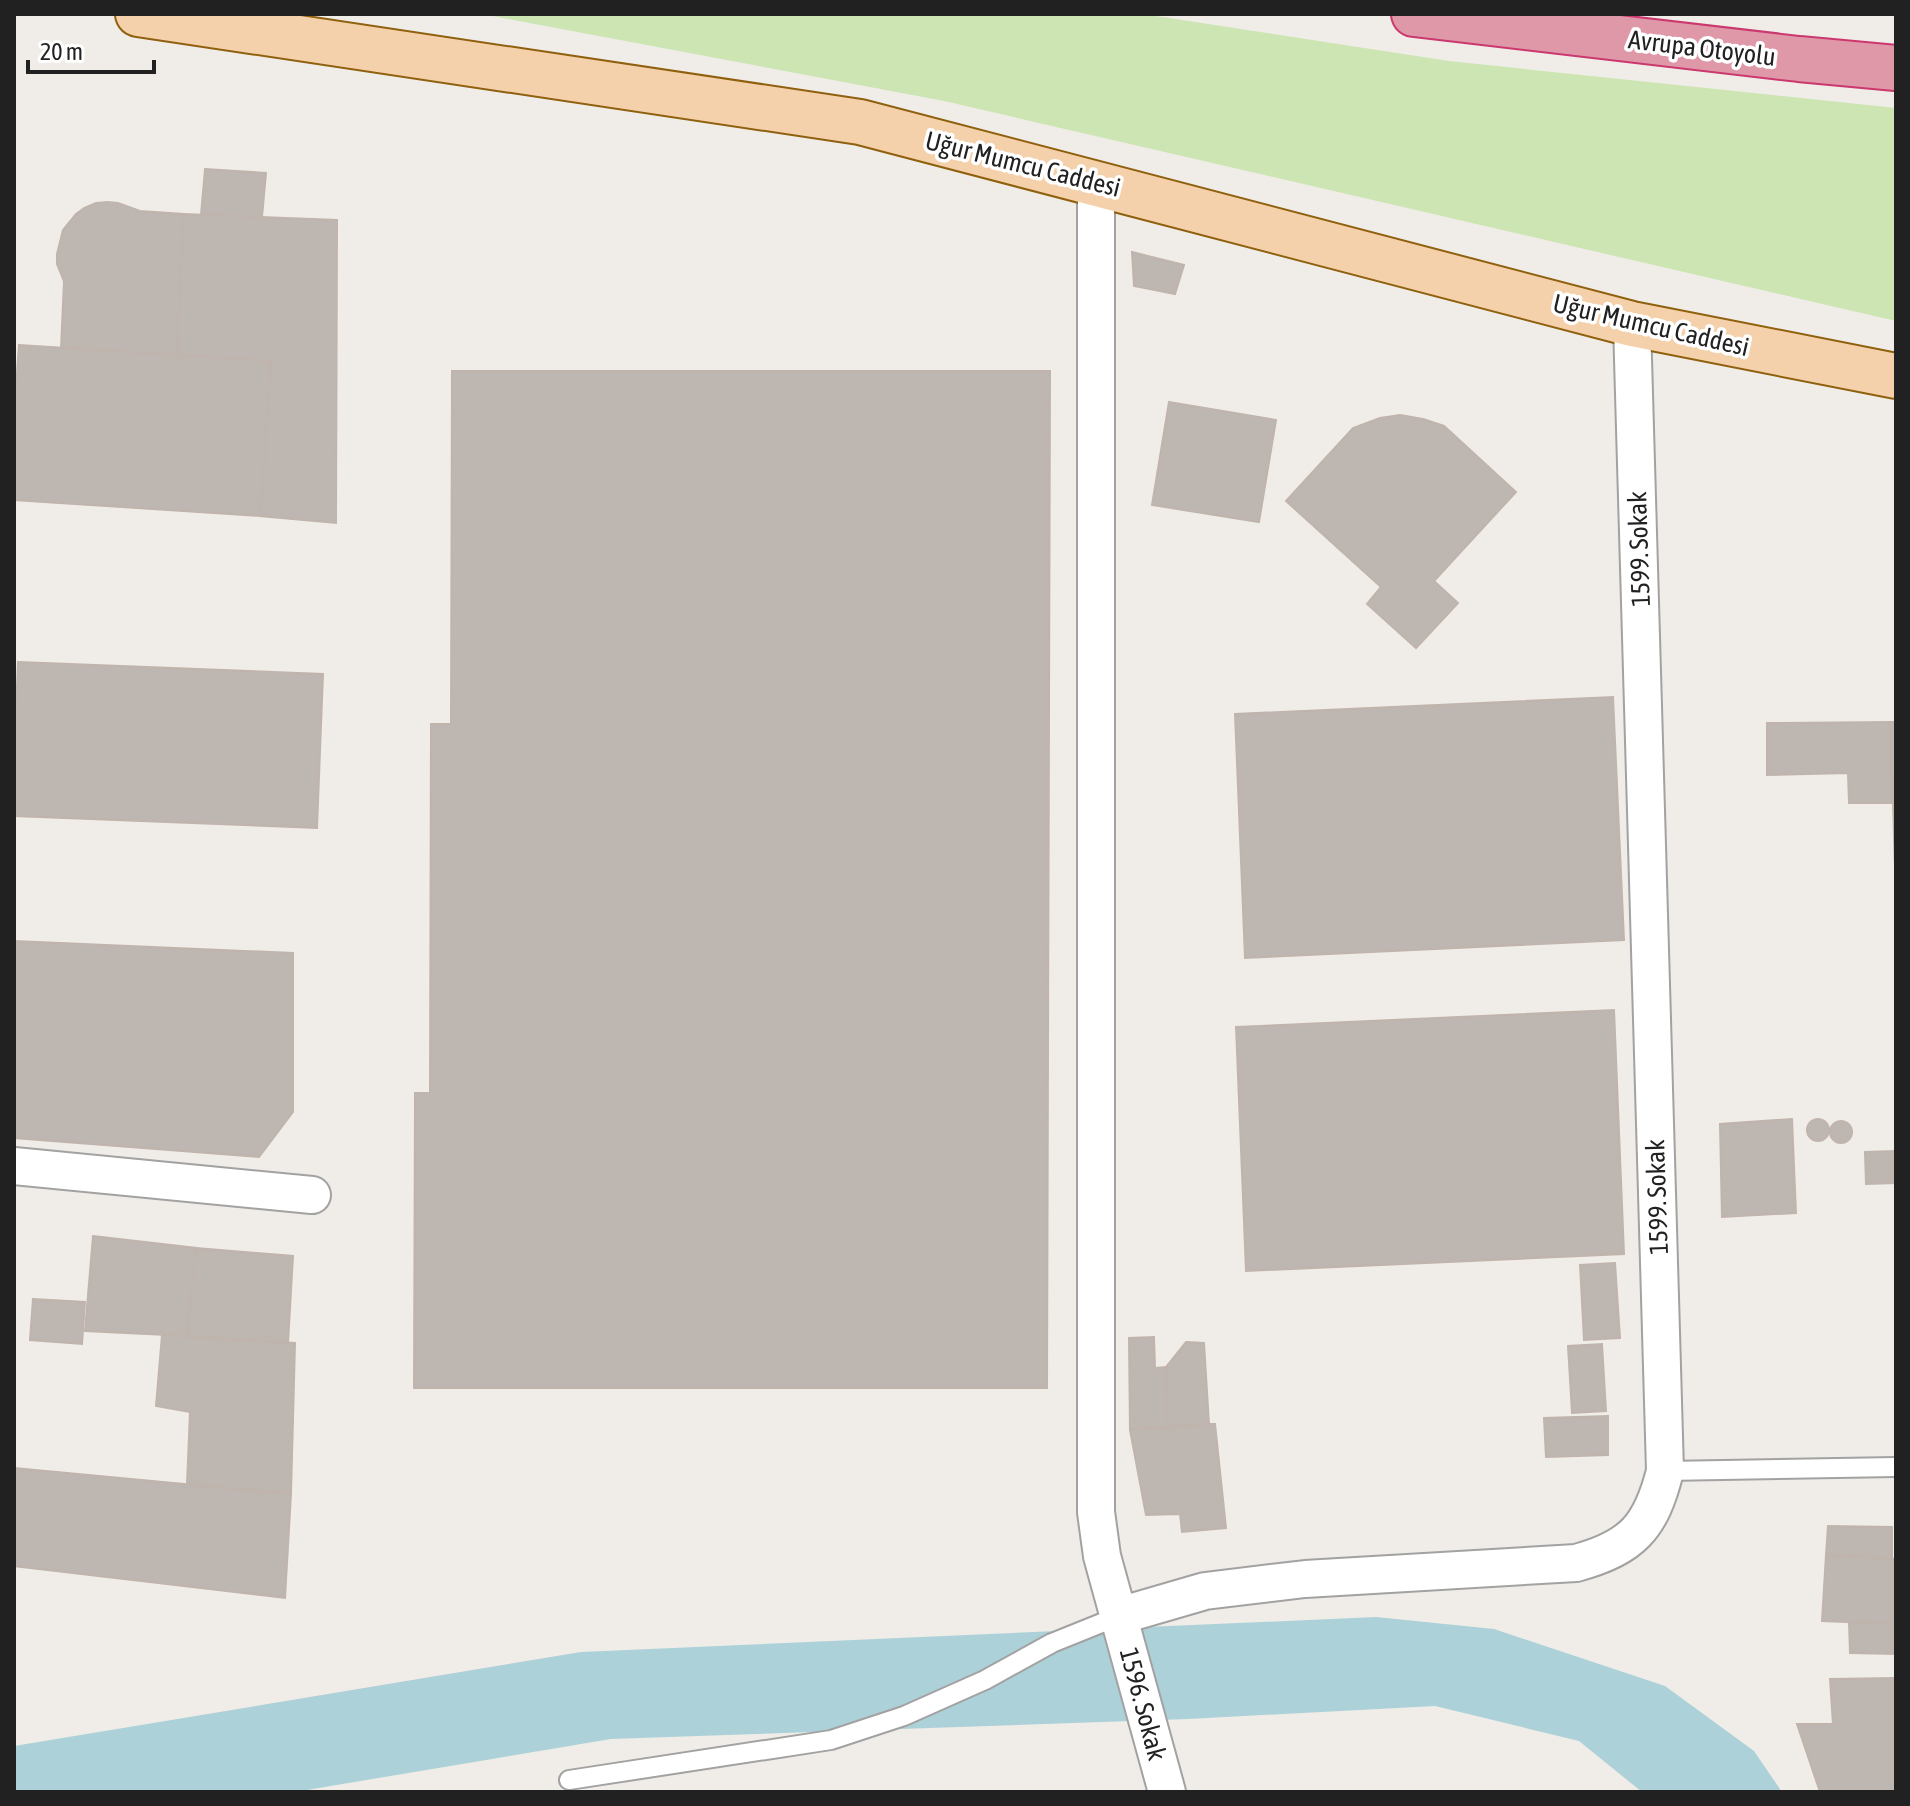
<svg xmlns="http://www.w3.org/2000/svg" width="1910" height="1806" font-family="'Asap Condensed',sans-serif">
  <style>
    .grass { fill: #cde5b3 }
    .water { fill: #add1d9 }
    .building { fill: #bdb6b1; stroke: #c0b4ac; stroke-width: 2 }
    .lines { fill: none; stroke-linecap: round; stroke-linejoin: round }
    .service-casing { stroke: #a2a2a2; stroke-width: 22 }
    .minor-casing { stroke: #a2a2a2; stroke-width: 40 }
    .primary-casing { stroke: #8f600e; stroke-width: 48 }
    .motorway-casing { stroke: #cb386f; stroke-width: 48 }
    .service { stroke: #fff; stroke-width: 18 }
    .minor { stroke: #fff; stroke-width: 36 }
    .primary { stroke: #f4d1aa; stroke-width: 44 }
    .motorway { stroke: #df98a7; stroke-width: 44 }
    .labels { text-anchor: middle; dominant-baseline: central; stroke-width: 7; stroke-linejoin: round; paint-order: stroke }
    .street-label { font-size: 26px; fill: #212121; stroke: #fff }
  </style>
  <rect width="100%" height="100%" fill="#f0ede8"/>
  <path class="grass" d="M 482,14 L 1143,14 L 1449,61 L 1896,108 L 1896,321 L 944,101 Z"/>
  <path class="water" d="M 1376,1617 L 1494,1629 L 1665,1686 L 1754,1751 L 1782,1792 L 1642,1792 L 1579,1741 L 1435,1706 L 1188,1719 L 611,1739 L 295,1792 L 14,1792 L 14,1746 L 581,1652 Z"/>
  <g class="building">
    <path d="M 205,169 L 266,173 L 262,217 L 201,215 Z"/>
    <path d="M 107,202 L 118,203 L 140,211 L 183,214 L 177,356 L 61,348 L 64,281 L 57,264 L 57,254 L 63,230 L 76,214 L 84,208 L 96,203 Z"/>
    <path d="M 183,214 L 337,220 L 336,523 L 260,516 L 271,361 L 177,356 Z"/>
    <path d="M 1132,252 L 1184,265 L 1175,294 L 1134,286 Z"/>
    <path d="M 19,345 L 271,361 L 260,516 L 14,500 L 14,413 Z"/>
    <path d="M 452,371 L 1050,371 L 1047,1388 L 414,1388 L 415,1093 L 430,1093 L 431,724 L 451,724 Z"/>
    <path d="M 1169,402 L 1276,420 L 1259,522 L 1152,505 Z"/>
    <path d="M 1400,415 L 1423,419 L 1444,426 L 1516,492 L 1434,581 L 1458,603 L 1416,648 L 1367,604 L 1381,587 L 1286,501 L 1353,428 L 1380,418 Z"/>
    <path d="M 18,662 L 323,674 L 317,828 L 14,816 L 14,759 Z"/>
    <path d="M 1613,697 L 1624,940 L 1245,958 L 1235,714 Z"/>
    <path d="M 1890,722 L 1896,722 L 1896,902 L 1893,803 Z"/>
    <path d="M 1890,722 L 1893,803 L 1849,803 L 1848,773 L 1767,775 L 1767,723 Z"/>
    <path d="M 14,941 L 293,953 L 293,1112 L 259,1157 L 14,1138 Z"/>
    <path d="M 1614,1010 L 1624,1254 L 1246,1271 L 1236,1027 Z"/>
    <path d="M 1792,1119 L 1796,1213 L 1722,1217 L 1720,1124 Z"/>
    <circle cx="1818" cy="1130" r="11"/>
    <circle cx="1841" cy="1132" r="11"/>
    <path d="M 1896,1151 L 1896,1183 L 1866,1184 L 1865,1152 Z"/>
    <path d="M 93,1236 L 196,1248 L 187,1336 L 85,1331 Z"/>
    <path d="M 196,1248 L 293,1256 L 288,1343 L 187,1336 Z"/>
    <path d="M 1615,1263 L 1620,1338 L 1584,1340 L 1580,1265 Z"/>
    <path d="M 33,1299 L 85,1302 L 82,1344 L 30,1340 Z"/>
    <path d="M 162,1335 L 295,1343 L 291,1494 L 187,1484 L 190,1412 L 156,1406 Z"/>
    <path d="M 1154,1337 L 1155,1368 L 1166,1367 L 1168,1427 L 1130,1430 L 1129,1338 Z"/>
    <path d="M 1186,1342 L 1204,1343 L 1209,1424 L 1168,1427 L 1166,1367 Z"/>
    <path d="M 1602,1344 L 1606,1411 L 1572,1413 L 1568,1346 Z"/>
    <path d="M 1608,1416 L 1608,1455 L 1546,1457 L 1544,1418 Z"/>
    <path d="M 1209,1424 L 1215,1424 L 1226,1528 L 1182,1532 L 1180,1514 L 1146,1515 L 1130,1430 Z"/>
    <path d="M 14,1468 L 291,1494 L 285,1598 L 14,1566 Z"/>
    <path d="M 1828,1526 L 1892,1527 L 1892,1559 L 1826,1555 Z"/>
    <path d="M 1826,1555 L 1896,1559 L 1896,1624 L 1822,1621 Z"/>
    <path d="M 1849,1622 L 1896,1624 L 1896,1654 L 1850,1653 Z"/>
    <path d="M 1896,1678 L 1896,1792 L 1820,1792 L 1797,1724 L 1833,1724 L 1830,1679 Z"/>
  </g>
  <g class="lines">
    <g class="service-casing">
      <g id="service">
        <path d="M 1665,1471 L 1896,1467"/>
        <path d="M 569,1780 L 831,1740 L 904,1716 L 985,1680 L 1052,1643 L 1119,1616"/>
      </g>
    </g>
    <g class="minor-casing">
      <g id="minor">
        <path d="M 1096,182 L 1096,1512 L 1102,1556 L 1167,1792"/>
        <path d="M 14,1166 L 312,1195"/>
        <path d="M 1119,1616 L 1205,1591 L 1305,1579 L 1576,1563 C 1632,1548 1651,1527 1665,1471 L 1632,324"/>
      </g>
    </g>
    <g class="primary-casing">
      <path id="primary" d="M 138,14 L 860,122 L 1632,324 L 1896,376"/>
    </g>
    <g class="motorway-casing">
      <path id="motorway" d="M 1414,14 L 1799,59 L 1896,68"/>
    </g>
    <use href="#service" class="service"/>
    <use href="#minor" class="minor"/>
    <use href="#primary" class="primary"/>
    <use href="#motorway" class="motorway"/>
  </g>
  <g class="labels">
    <g class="street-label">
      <text transform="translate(1702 48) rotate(7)">Avrupa Otoyolu</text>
      <text transform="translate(1023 164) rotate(14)">Uğur Mumcu Caddesi</text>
      <text transform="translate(1651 325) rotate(13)">Uğur Mumcu Caddesi</text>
      <text transform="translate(1639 549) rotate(-92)">1599. Sokak</text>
      <text transform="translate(1657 1197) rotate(-92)">1599. Sokak</text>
      <text transform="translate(1143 1704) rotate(75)">1596. Sokak</text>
    </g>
  </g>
  <rect width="1910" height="1806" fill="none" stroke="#212121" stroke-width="32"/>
  <path d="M28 60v12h126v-12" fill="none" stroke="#212121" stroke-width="4"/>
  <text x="40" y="60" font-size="24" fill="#212121" stroke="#ffffff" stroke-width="6" paint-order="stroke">20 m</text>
</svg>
